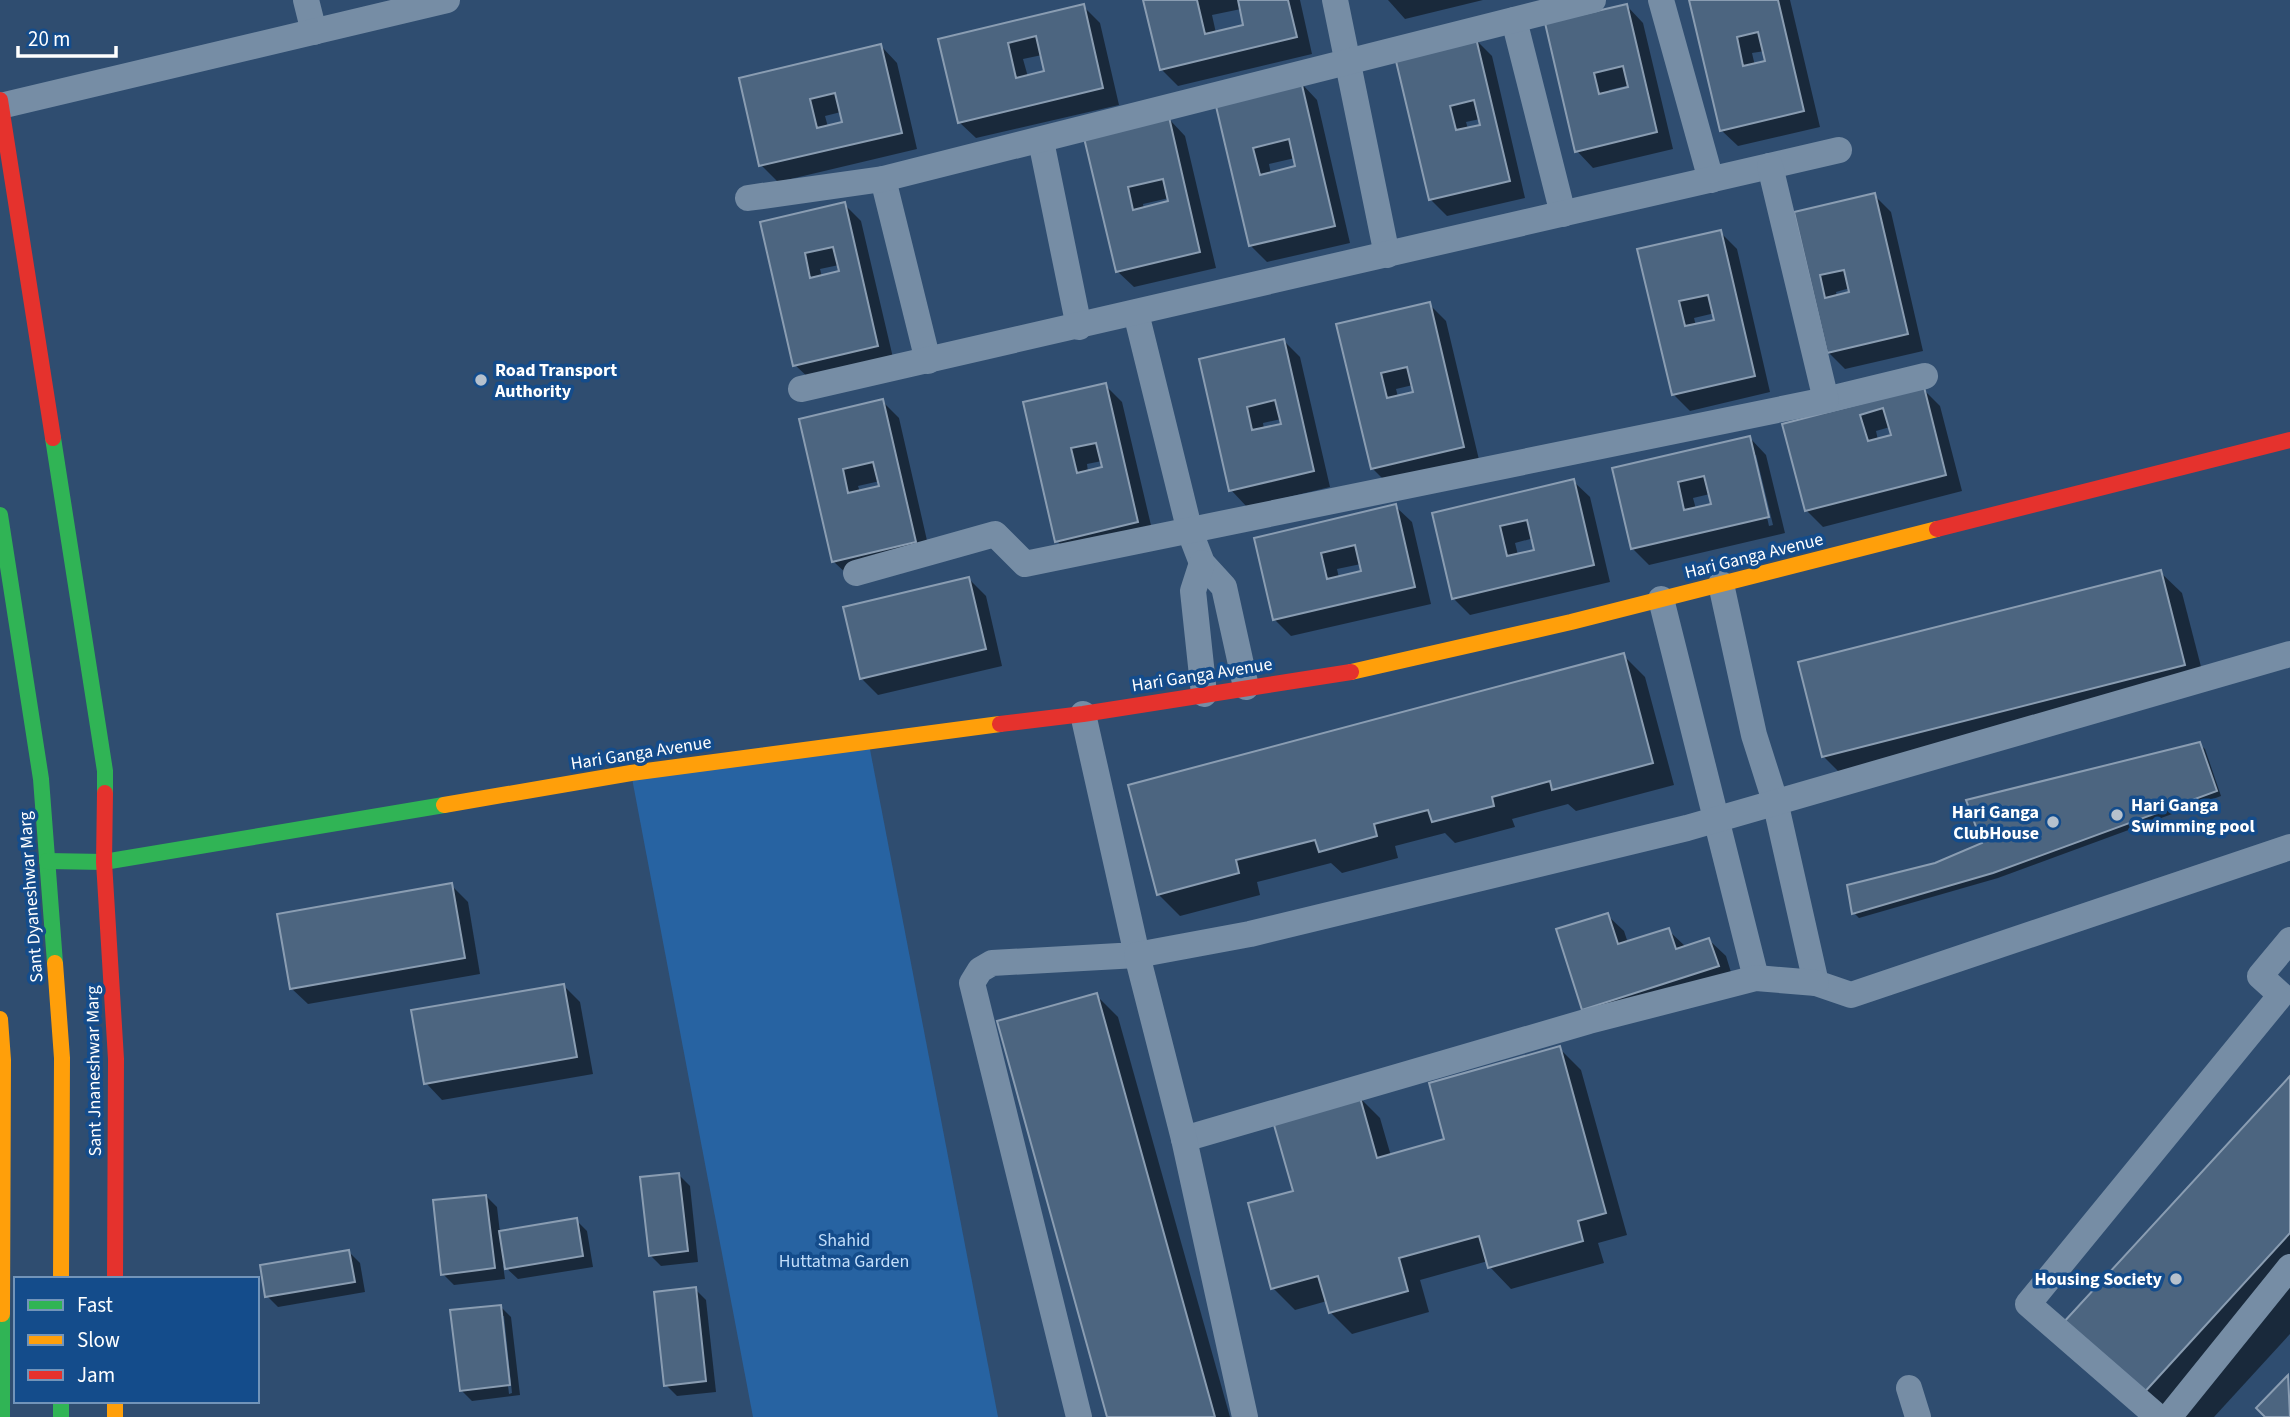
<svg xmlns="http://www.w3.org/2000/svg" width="2290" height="1417" font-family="'Source Sans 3',sans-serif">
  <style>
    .green { fill: #2763a2 }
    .shadow { fill: #0007; fill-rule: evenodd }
    .building { fill: #4c6580; stroke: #8a9db2; stroke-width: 2; fill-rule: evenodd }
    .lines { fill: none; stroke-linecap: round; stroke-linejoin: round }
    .street { stroke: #768da5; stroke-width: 26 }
    .fast { stroke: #30b455; stroke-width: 16 }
    .slow { stroke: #ff9f0a; stroke-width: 16 }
    .jam { stroke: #e5322d; stroke-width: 16 }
    .poi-dot { fill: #b6c1cd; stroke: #144c8b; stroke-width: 2.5 }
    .labels { text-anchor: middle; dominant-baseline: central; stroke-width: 7; stroke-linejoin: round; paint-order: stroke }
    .poi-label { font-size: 18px; font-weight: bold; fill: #fff; stroke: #144c8b; text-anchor: start }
    .street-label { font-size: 18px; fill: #fff; stroke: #144c8b }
    .park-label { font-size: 18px; fill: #c2defb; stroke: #144c8b }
  </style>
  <rect width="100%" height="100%" fill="#2f4d70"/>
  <path class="green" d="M 868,739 L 998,1417 L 753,1417 L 631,773 Z"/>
  <g class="shadow">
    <path d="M 1145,0 L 1300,0 L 1312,54 L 1178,86 L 1161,69 ZM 1241,9 L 1245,26 L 1216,33 L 1212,15 Z"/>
    <path d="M 1388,0 L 1483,0 L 1405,19 Z"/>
    <path d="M 1691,0 L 1790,0 L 1820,127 L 1738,146 L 1721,130 ZM 1765,51 L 1767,63 L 1755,66 L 1752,53 Z"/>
    <path d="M 1083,6 L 1100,23 L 1119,105 L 976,138 L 959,122 L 940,40 ZM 1042,55 L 1046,73 L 1028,77 L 1023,59 Z"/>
    <path d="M 1627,6 L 1643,23 L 1673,149 L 1593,168 L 1577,151 L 1547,25 ZM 1630,85 L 1630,89 L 1610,93 L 1609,90 Z"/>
    <path d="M 1476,40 L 1492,56 L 1525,198 L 1447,216 L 1430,199 L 1397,58 ZM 1480,119 L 1482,126 L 1468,129 L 1466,122 Z"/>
    <path d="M 881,46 L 897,63 L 917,149 L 778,182 L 761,165 L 741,80 ZM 841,112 L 844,123 L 828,127 L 825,116 Z"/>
    <path d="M 1301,83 L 1317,100 L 1350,243 L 1267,262 L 1251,246 L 1218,103 ZM 1295,158 L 1297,168 L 1271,174 L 1269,164 Z"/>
    <path d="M 1169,119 L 1185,136 L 1216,268 L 1134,287 L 1117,271 L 1086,139 ZM 1169,198 L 1171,203 L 1144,209 L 1143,204 Z"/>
    <path d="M 1874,195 L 1891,212 L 1923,351 L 1845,369 L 1828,352 L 1796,213 ZM 1850,288 L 1851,294 L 1837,297 L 1836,292 Z"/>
    <path d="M 844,204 L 861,221 L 894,362 L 812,381 L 795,365 L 762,223 ZM 839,265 L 841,272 L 822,277 L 820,269 Z"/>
    <path d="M 1720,232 L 1737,249 L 1770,392 L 1690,411 L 1673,394 L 1640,251 ZM 1715,313 L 1716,321 L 1696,326 L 1694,318 Z"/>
    <path d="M 1429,304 L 1446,321 L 1480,464 L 1389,485 L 1372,468 L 1339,326 ZM 1413,385 L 1415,394 L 1398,397 L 1396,389 Z"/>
    <path d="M 1283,340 L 1300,357 L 1330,487 L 1247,507 L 1231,490 L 1201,360 ZM 1281,419 L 1283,425 L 1264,429 L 1263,423 Z"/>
    <path d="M 1105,385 L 1122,402 L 1154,538 L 1074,557 L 1057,541 L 1025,404 ZM 1102,461 L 1104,469 L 1088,472 L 1087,464 Z"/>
    <path d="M 1923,389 L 1940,406 L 1962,491 L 1823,527 L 1806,510 L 1784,425 ZM 1890,427 L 1893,436 L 1878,440 L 1876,431 Z"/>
    <path d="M 882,401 L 899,418 L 931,558 L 850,577 L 833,561 L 801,420 ZM 880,481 L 881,487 L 860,492 L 858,486 Z"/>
    <path d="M 1750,438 L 1766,455 L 1785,533 L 1649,565 L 1632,548 L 1614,470 ZM 1753,455 L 1756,455 L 1773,525 L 1769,526 ZM 1710,494 L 1713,505 L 1696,509 L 1693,498 Z"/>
    <path d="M 1573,481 L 1590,497 L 1610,582 L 1470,615 L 1454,599 L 1434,514 ZM 1534,538 L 1537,551 L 1518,555 L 1515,543 Z"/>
    <path d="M 1395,506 L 1412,522 L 1431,604 L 1291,636 L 1275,620 L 1256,539 ZM 1361,564 L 1363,572 L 1339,578 L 1337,569 Z"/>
    <path d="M 2160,572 L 2182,593 L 2206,686 L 1845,778 L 1823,756 Z"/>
    <path d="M 969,579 L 986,596 L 1002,666 L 878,695 L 861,678 Z"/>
    <path d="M 1623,655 L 1645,677 L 1674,785 L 1576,811 L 1568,804 L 1512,819 L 1515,827 L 1455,843 L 1445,833 L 1395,846 L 1398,858 L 1342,873 L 1331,863 L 1257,882 L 1260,895 L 1180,916 L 1158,894 Z"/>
    <path d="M 2199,744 L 2205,749 L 2221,796 L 1998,878 L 1859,918 L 1854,913 L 1936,865 Z"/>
    <path d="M 451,885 L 468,902 L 480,974 L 308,1004 L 291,988 Z"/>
    <path d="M 1607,915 L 1624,931 L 1628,943 L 1668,930 L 1686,947 L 1709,940 L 1726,956 L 1734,982 L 1584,1009 Z"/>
    <path d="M 563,985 L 580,1002 L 593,1074 L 442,1100 L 426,1083 Z"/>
    <path d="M 1096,995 L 1118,1017 L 1230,1417 L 1109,1417 Z"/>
    <path d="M 1559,1048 L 1581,1070 L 1627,1235 L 1598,1243 L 1604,1263 L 1511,1289 L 1490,1267 L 1488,1261 L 1420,1280 L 1429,1312 L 1352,1334 L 1330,1312 L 1327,1301 L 1295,1310 L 1273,1288 L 1295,1192 L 1358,1096 L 1380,1118 L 1391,1156 L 1446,1140 Z"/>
    <path d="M 2290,1079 L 2290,1334 L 2214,1417 L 2162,1417 L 2113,1372 Z"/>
    <path d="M 679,1175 L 690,1186 L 698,1262 L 661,1266 L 650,1255 Z"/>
    <path d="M 486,1196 L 497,1207 L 500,1233 L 576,1220 L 587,1231 L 593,1267 L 518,1279 L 503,1265 L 505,1279 L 454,1285 L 443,1274 Z"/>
    <path d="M 349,1252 L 360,1263 L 365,1292 L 278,1307 L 267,1296 Z"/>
    <path d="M 695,1289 L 706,1300 L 716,1392 L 677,1396 L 666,1385 Z"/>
    <path d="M 500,1306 L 511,1317 L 520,1395 L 472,1401 L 461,1390 ZM 500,1316 L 504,1316 L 512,1393 L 509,1394 Z"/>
    <path d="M 2288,1377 L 2290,1417 L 2268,1417 Z"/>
  </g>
  <g class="building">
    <path d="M 1143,0 L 1197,0 L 1205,34 L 1243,25 L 1238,0 L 1288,0 L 1297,37 L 1160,70 Z"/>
    <path d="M 1689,0 L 1778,0 L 1804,111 L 1720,131 ZM 1758,32 L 1765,61 L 1743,66 L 1737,37 Z"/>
    <path d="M 1084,4 L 1103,88 L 958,123 L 938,39 ZM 1036,36 L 1044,71 L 1016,78 L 1008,43 Z"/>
    <path d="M 1627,4 L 1657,132 L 1575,152 L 1545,23 ZM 1623,66 L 1628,87 L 1599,94 L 1594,73 Z"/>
    <path d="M 1476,38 L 1510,181 L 1429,200 L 1395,57 ZM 1474,100 L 1480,125 L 1456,130 L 1450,106 Z"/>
    <path d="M 881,44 L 902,133 L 759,166 L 739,78 ZM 835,93 L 842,122 L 817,128 L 810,99 Z"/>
    <path d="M 1301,81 L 1335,226 L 1249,246 L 1215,102 ZM 1289,139 L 1295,166 L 1260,175 L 1253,148 Z"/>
    <path d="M 1169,117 L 1200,252 L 1116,272 L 1084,138 ZM 1163,179 L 1168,201 L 1133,210 L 1128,187 Z"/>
    <path d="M 1875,193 L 1908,334 L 1827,353 L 1794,212 ZM 1844,270 L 1849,292 L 1825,298 L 1820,275 Z"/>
    <path d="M 845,202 L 878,346 L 793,366 L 760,222 ZM 833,247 L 839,271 L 810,278 L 805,253 Z"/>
    <path d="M 1721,230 L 1755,376 L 1672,395 L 1637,249 ZM 1708,295 L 1714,320 L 1685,326 L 1679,301 Z"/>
    <path d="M 1430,302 L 1464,447 L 1371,469 L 1336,324 ZM 1407,367 L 1413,392 L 1387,398 L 1381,373 Z"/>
    <path d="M 1284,339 L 1314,471 L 1229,491 L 1199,359 ZM 1275,400 L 1281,424 L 1252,430 L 1247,407 Z"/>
    <path d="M 1106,383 L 1138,522 L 1055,542 L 1023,402 ZM 1096,443 L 1102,467 L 1077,473 L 1071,448 Z"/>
    <path d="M 1924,387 L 1946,475 L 1805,511 L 1782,424 ZM 1883,408 L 1891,435 L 1868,441 L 1860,415 Z"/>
    <path d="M 883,399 L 916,542 L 832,562 L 799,419 ZM 873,462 L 879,486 L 848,493 L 843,469 Z"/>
    <path d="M 1750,436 L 1769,517 L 1631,549 L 1612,468 ZM 1704,476 L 1711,504 L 1684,510 L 1678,482 Z"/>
    <path d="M 1574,479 L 1594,565 L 1452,599 L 1432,513 ZM 1527,520 L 1534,550 L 1507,556 L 1500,526 Z"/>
    <path d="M 1396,504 L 1415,587 L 1273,620 L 1254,538 ZM 1355,545 L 1361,571 L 1327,579 L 1321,553 Z"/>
    <path d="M 2161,570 L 2185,665 L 1822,757 L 1798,662 Z"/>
    <path d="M 969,577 L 986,649 L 860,679 L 843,607 Z"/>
    <path d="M 1624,653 L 1653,763 L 1552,790 L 1550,781 L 1492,797 L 1494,806 L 1432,822 L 1428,810 L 1374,824 L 1377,836 L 1319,852 L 1315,840 L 1236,860 L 1239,873 L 1157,895 L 1128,785 Z"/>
    <path d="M 2200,742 L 2217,791 L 1993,873 L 1852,914 L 1847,885 L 1935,863 L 1982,843 L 1966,800 Z"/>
    <path d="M 452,883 L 465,958 L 290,989 L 277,914 Z"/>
    <path d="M 1608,913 L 1618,944 L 1669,928 L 1676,949 L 1709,938 L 1719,966 L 1582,1010 L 1556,929 Z"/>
    <path d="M 564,984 L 577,1057 L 424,1084 L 411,1010 Z"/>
    <path d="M 1097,993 L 1215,1417 L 1107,1417 L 997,1021 Z"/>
    <path d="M 1560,1046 L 1606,1213 L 1578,1221 L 1583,1241 L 1488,1268 L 1479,1236 L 1399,1258 L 1408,1291 L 1329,1313 L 1318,1276 L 1271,1289 L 1248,1203 L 1293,1191 L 1272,1118 L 1359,1094 L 1377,1158 L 1444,1139 L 1429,1083 Z"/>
    <path d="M 2290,1076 L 2290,1233 L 2141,1396 L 2062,1324 Z"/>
    <path d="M 679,1173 L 688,1251 L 649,1256 L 640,1177 Z"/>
    <path d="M 486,1195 L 495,1268 L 441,1275 L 433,1200 Z"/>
    <path d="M 577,1218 L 583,1256 L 505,1269 L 499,1231 Z"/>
    <path d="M 349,1250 L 355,1282 L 265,1297 L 260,1265 Z"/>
    <path d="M 696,1287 L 706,1381 L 664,1386 L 654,1292 Z"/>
    <path d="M 501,1305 L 510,1385 L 460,1391 L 450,1310 Z"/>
    <path d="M 2288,1375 L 2290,1417 L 2265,1417 L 2256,1408 Z"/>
  </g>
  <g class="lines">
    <g class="street">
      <path d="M 306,0 L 314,32"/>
      <path d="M 1335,0 L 1387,255"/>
      <path d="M 1661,0 L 1711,180"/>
      <path d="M 1514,20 L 1563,214"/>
      <path d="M 0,106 L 447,0"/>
      <path d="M 1041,141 L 1079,327"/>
      <path d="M 883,179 L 928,361"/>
      <path d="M 748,198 L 883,179 L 1593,0"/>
      <path d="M 1136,313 L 1190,532 L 1202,563 L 1224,587 L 1246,687"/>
      <path d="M 801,389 L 1839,150"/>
      <path d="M 1826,400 L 1925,376"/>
      <path d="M 1202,563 L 1193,591 L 1204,694"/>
      <path d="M 856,573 L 995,534 L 1025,564 L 1826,400 L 1770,166"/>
      <path d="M 1721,584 L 1754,735 L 1775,801 L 1816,983 L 1851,995 L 2290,847"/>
      <path d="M 1661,599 L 1756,978"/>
      <path d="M 1184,1139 L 1589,1021 L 1756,978 L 1816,983"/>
      <path d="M 1909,1388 L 1918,1417"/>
      <path d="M 1079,1417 L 972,983 L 980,970 L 992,963 L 1137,955 L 1083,714"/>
      <path d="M 1245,1417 L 1184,1139 L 1137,955 L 1250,934 L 1687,828 L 2290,654"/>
      <path d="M 2158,1417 L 2028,1304 L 2281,995 L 2260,976 L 2290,940"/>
      <path d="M 2169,1417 L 2290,1267"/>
    </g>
    <g class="fast">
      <path d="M 53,438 L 105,771 L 105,793"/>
      <path d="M 0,515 L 41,779 L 55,963"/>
      <path d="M 47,861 L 104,862 L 444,805"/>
      <path d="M 61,1401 L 61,1417"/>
      <path d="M 2,1417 L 2,1314"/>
    </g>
    <g class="slow">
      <path d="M 1351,672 L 1571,622 L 1937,529"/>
      <path d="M 444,805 L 631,773 L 1000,724"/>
      <path d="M 55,963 L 62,1058 L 61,1279"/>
      <path d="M 0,1019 L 3,1060 L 2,1314"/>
      <path d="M 115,1401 L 115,1417"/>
    </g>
    <g class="jam">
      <path d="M 0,100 L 53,438"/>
      <path d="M 1937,529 L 2290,440"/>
      <path d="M 1000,724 L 1083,714 L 1351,672"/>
      <path d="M 105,793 L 104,862 L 116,1059 L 115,1279"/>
    </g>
  </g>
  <g class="poi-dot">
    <circle cx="481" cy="380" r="7"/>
    <circle cx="2117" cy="815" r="7"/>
    <circle cx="2053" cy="822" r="7"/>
    <circle cx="2176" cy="1279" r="7"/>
  </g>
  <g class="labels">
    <g class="poi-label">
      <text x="495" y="370">Road Transport<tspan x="495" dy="21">Authority</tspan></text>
      <text x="2131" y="805">Hari Ganga<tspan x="2131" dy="21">Swimming pool</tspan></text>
      <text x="2039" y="812" text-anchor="end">Hari Ganga<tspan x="2039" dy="21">ClubHouse</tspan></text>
      <text x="2162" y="1279" text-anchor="end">Housing Society</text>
    </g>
    <g class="street-label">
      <text transform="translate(1754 556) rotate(-14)">Hari Ganga Avenue</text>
      <text transform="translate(1202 675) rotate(-9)">Hari Ganga Avenue</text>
      <text transform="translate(641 753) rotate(-9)">Hari Ganga Avenue</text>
      <text transform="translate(31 897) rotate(-94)">Sant Dyaneshwar Marg</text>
      <text transform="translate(94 1071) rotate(-91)">Sant Jnaneshwar Marg</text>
    </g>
    <g class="park-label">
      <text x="844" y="1240">Shahid<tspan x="844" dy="21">Huttatma Garden</tspan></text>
    </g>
  </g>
  <rect x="14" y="1277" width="245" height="126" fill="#144c8b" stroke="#7294b9" stroke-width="2"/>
  <rect x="28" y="1300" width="35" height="10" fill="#30b455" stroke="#7294b9" stroke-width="2"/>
  <text x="77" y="1312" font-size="21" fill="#ffffff">Fast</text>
  <rect x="28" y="1335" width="35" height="10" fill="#ff9f0a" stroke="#7294b9" stroke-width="2"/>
  <text x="77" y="1347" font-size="21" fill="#ffffff">Slow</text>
  <rect x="28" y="1370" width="35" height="10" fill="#e5322d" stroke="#7294b9" stroke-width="2"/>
  <text x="77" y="1382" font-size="21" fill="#ffffff">Jam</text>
  <path d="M18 46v10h98v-10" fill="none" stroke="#ffffff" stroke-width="3.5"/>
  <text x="28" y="46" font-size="21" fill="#ffffff" stroke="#144c8b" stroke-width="5" paint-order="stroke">20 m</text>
</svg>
